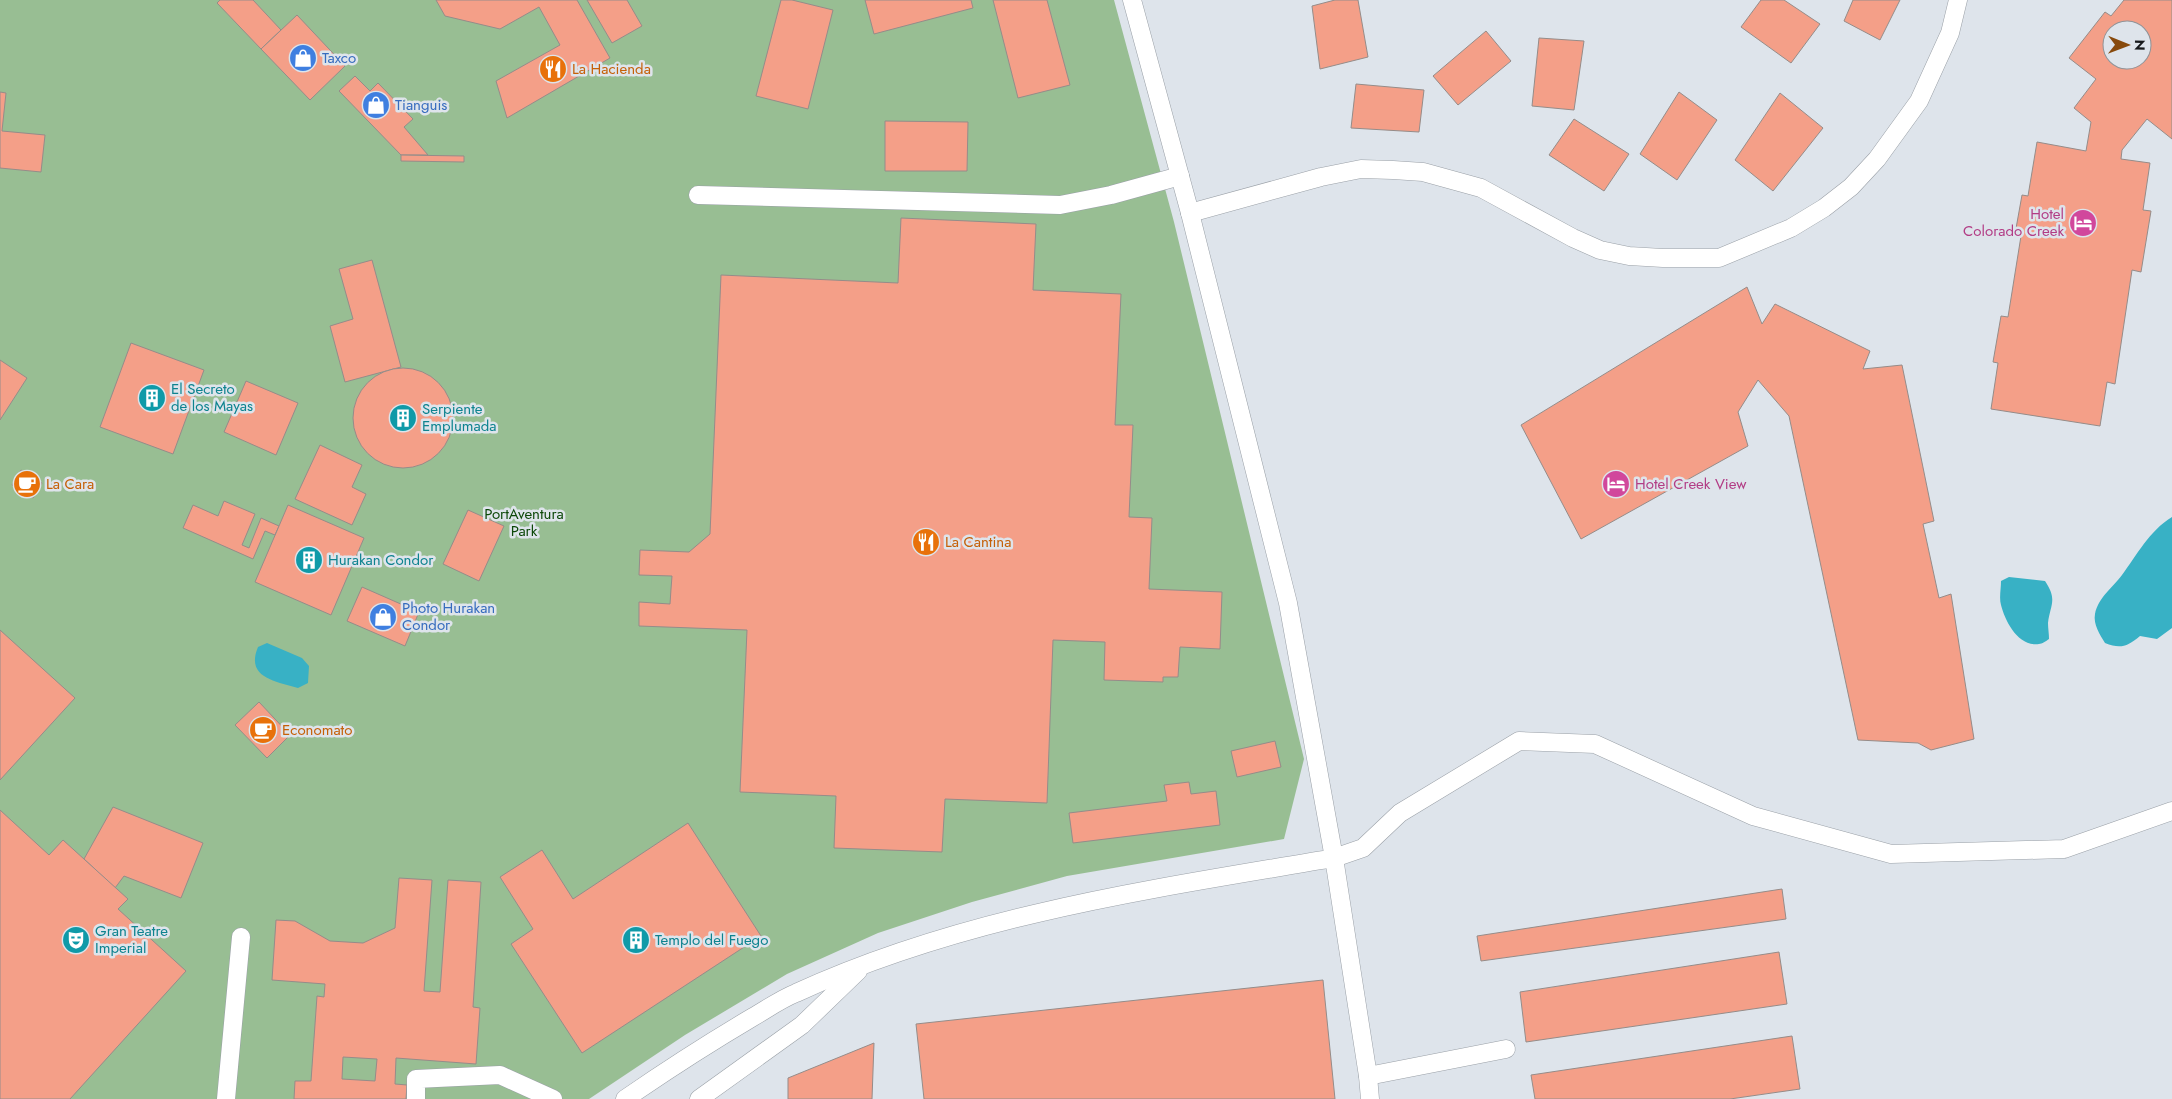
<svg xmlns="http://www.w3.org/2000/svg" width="2172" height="1099" font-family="Jost,sans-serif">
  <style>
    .green { fill: #98be93 }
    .water { fill: #38b1c5 }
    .building { fill: #f49f88; stroke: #958c89; fill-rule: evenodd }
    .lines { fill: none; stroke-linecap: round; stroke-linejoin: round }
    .service-casing { stroke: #9aa0a7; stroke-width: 19 }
    .service { stroke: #fff; stroke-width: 18 }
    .labels { text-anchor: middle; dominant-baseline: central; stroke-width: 5; stroke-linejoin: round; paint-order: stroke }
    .shop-label { font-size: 15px; fill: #366cbe; stroke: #dee4eb; text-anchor: start }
    .food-label { font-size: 15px; fill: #c56008; stroke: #dee4eb; text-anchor: start }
    .hotel-label { font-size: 15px; fill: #b23c85; stroke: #dee4eb; text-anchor: end }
    .culture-label { font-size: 15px; fill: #0d838f; stroke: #dee4eb; text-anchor: start }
    .park-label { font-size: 15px; fill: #0c4808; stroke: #dee4eb }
  </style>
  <rect width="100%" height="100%" fill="#dee4eb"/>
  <path class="green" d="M 0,0 L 1114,0 L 1174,222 L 1304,759 L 1284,839 L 1067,876 L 972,902 L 878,933 L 787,974 L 685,1035 L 589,1099 L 0,1099 Z"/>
  <g class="water">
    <path d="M 2172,517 L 2172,628 L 2157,639 L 2140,636 C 2127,647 2120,649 2105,643 C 2100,635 2093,624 2095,614 C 2098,598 2113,587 2122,575 C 2137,555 2149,531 2172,517 Z"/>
    <path d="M 2009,577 L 2045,581 C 2058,600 2050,605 2048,623 C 2048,628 2049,634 2049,639 C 2046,641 2042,644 2039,644 C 2018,647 2005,621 2001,605 C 1999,598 2001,589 2001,581 Z"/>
    <path d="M 267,643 L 302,658 L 309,666 L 308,683 L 298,688 C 276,681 245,678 258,647 Z"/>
  </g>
  <g class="building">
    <path d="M 220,0 L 253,0 L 281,30 L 261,49 L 217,3 Z"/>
    <path d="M 436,0 L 577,0 L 610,58 L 507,118 L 496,81 L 560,45 L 539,7 L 500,29 L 445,16 Z"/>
    <path d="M 587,0 L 627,0 L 642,26 L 612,43 Z"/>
    <path d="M 781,0 L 792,0 L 833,10 L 808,109 L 756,96 Z"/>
    <path d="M 865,0 L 971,0 L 973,8 L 874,34 Z"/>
    <path d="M 993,0 L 1047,0 L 1070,85 L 1018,98 Z"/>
    <path d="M 1335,0 L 1358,0 L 1368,57 L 1320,69 L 1312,6 Z"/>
    <path d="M 1761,0 L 1784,0 L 1820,24 L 1791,63 L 1741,27 Z"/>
    <path d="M 1853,0 L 1900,0 L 1880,40 L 1844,21 Z"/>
    <path d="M 2124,0 L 2172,0 L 2172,139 L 2147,119 L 2122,150 L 2121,159 L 2150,163 L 2143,210 L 2151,211 L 2141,272 L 2132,270 L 2115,384 L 2107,382 L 2100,426 L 1991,409 L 1998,363 L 1993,362 L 2001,316 L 2008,317 L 2021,236 L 2015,234 L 2022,195 L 2028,196 L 2037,142 L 2086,151 L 2091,122 L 2074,108 L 2096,79 L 2069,58 L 2105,12 L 2111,16 ZM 2112,30 L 2142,30 L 2142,60 L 2112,60 Z"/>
    <path d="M 297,15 L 345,66 L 310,100 L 261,49 Z"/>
    <path d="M 1486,31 L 1511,61 L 1458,105 L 1433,76 Z"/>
    <path d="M 1539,38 L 1584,41 L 1574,110 L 1532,106 Z"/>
    <path d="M 355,76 L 370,91 L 378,83 L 413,119 L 404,127 L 428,155 L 401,155 L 339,91 Z"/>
    <path d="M 1356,84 L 1424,90 L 1419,132 L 1351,128 Z"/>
    <path d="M 0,92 L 6,93 L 2,131 L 45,135 L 41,172 L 0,168 Z"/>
    <path d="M 1679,92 L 1717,120 L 1677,180 L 1640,154 Z"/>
    <path d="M 1780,93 L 1823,128 L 1773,191 L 1735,160 Z"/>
    <path d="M 1574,119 L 1629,154 L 1604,191 L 1549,155 Z"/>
    <path d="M 885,121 L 968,122 L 967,171 L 885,171 Z"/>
    <path d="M 401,155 L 464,156 L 464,162 L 401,161 Z"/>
    <path d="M 901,218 L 1036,224 L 1033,290 L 1121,294 L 1115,425 L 1133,425 L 1129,517 L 1152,518 L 1149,589 L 1222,592 L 1220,649 L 1180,647 L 1178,677 L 1163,677 L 1163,682 L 1104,680 L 1105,642 L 1053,640 L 1047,803 L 945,799 L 942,852 L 834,848 L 836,796 L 740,792 L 747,630 L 639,626 L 639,602 L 670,604 L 671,589 L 672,576 L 639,575 L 640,550 L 689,552 L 710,534 L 721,275 L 898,283 Z"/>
    <path d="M 372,260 L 401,367 L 345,382 L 330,326 L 353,319 L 339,269 Z"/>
    <path d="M 1747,287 L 1762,324 L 1775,304 L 1870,351 L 1863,369 L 1902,365 L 1934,521 L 1923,524 L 1939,598 L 1951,594 L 1974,739 L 1931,750 L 1918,743 L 1858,740 L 1789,416 L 1758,380 L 1738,412 L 1748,446 L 1581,539 L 1521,425 Z"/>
    <path d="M 131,343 L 204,370 L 173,454 L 100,427 Z"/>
    <path d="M 0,360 L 27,378 L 0,420 Z"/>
    <circle cx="403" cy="418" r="50"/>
    <path d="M 246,381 L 298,403 L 276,455 L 224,432 Z"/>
    <path d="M 320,445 L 362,465 L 352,487 L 366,494 L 352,525 L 295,499 Z"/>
    <path d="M 21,470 L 42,483 L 33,498 L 12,485 Z"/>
    <path d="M 224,501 L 255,514 L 242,545 L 249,548 L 261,518 L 279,526 L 275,535 L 265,531 L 253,559 L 183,528 L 193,505 L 218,516 Z"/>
    <path d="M 288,505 L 364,538 L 331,615 L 255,582 Z"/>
    <path d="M 468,510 L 504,526 L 479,581 L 443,564 Z"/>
    <path d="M 362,587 L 419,612 L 405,646 L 347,621 Z"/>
    <path d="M 0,630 L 75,698 L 0,780 Z"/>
    <path d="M 259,702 L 290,735 L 267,758 L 235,725 Z"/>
    <path d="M 1275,741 L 1281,767 L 1237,777 L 1231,751 Z"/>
    <path d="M 1189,782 L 1191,794 L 1216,791 L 1220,825 L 1073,843 L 1069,813 L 1167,801 L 1164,785 Z"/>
    <path d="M 113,807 L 203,843 L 181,898 L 124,876 L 115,888 L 84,859 Z"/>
    <path d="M 0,810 L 49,855 L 63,840 L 128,899 L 118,909 L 186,971 L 70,1099 L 0,1099 Z"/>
    <path d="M 688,823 L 761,936 L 582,1053 L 511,944 L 533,929 L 500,877 L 542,850 L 573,899 Z"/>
    <path d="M 399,878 L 432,880 L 424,991 L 440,992 L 448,880 L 481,882 L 473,1007 L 480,1008 L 476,1064 L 396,1058 L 395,1084 L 407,1085 L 406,1099 L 294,1099 L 295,1081 L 311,1081 L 317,996 L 324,997 L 325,984 L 272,980 L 276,920 L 295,921 L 330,941 L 363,943 L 395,928 ZM 343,1057 L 377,1059 L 375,1081 L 342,1079 Z"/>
    <path d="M 1782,889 L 1786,919 L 1481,961 L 1477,936 Z"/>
    <path d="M 1779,952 L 1787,1004 L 1526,1042 L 1520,992 Z"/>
    <path d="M 1323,980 L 1335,1099 L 924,1099 L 916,1024 Z"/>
    <path d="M 1792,1036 L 1800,1089 L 1730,1099 L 1535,1099 L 1531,1075 Z"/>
    <path d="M 874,1043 L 872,1099 L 788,1099 L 788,1078 Z"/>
  </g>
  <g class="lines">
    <g class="service-casing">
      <g id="service">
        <path d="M 1132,0 L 1190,213 L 1288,603 L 1334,858 L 1368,1076 L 1370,1099"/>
        <path d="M 698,195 L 1060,205 L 1111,195 L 1180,176"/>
        <path d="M 1190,213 L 1321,177 L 1361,169 L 1393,170 L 1423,172 L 1481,188 L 1573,238 L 1600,250 L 1629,256 L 1663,258 L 1719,258 L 1791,228 L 1824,208 L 1851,187 L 1877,159 L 1919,101 L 1950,33 L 1958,0"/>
        <path d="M 1368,1076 L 1506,1049"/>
        <path d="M 226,1099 L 241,937"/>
        <path d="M 416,1099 L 416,1079 L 500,1075 L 553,1099"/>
        <path d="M 625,1099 C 667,1070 709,1043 753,1017 C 767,1009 781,999 796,993 C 966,915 1152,889 1334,858 L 1363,848 L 1400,813 L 1519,741 L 1595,744 L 1753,816 L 1891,854 L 2064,849 L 2172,811"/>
        <path d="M 699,1099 L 802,1025 L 858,971"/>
      </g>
    </g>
    <use href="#service" class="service"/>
  </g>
  <defs>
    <g id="shop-disc" transform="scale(1.4375)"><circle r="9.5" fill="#3f7fe0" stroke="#dee4eb"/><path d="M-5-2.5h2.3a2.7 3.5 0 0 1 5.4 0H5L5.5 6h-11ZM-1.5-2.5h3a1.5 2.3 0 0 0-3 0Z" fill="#fff"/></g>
    <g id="restaurant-disc" transform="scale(1.4375)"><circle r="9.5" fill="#e8710a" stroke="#dee4eb"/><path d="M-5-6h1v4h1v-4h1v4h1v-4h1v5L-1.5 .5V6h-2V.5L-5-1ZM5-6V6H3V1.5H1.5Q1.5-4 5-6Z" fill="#fff"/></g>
    <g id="hotel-disc" transform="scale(1.4375)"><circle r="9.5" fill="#d1479c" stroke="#dee4eb"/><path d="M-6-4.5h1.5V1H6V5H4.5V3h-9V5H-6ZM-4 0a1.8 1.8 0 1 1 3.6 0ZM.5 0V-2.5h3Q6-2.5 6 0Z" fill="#fff"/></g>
    <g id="building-disc" transform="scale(1.4375)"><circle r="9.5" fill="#0f9aa8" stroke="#dee4eb"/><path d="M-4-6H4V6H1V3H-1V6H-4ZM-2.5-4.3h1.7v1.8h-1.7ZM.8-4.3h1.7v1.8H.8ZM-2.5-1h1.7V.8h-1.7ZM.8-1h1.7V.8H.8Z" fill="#fff"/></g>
    <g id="cafe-disc" transform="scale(1.4375)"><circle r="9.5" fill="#e8710a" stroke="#dee4eb"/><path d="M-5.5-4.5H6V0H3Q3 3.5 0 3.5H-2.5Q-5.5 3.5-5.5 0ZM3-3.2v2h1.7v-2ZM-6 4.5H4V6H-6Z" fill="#fff"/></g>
    <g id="theatre-disc" transform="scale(1.4375)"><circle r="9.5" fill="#0f9aa8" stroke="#dee4eb"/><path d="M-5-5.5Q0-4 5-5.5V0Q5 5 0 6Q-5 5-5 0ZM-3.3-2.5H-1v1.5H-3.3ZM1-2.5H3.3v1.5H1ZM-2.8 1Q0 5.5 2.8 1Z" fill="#fff"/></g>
  </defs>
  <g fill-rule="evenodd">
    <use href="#shop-disc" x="303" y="58"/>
    <use href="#restaurant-disc" x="553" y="69"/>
    <use href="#shop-disc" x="376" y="105"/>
    <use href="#hotel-disc" x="2083" y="223"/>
    <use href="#building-disc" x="152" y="398"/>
    <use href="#building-disc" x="403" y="418"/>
    <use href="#cafe-disc" x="27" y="484"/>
    <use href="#hotel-disc" x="1616" y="484"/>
    <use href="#restaurant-disc" x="926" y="542"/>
    <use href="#building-disc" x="309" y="560"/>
    <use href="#shop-disc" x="383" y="617"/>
    <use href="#cafe-disc" x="263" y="730"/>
    <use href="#theatre-disc" x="76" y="940"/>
    <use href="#building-disc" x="636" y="940"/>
  </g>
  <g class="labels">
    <g class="shop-label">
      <text x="322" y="58">Taxco</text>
      <text x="395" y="105">Tianguis</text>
      <text x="402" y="608">Photo Hurakan<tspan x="402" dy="17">Condor</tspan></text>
    </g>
    <g class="food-label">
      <text x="572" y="69">La Hacienda</text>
      <text x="46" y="484">La Cara</text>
      <text x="945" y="542">La Cantina</text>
      <text x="282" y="730">Economato</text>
    </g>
    <g class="hotel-label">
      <text x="2064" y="214">Hotel<tspan x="2064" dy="17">Colorado Creek</tspan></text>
      <text x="1635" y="484" text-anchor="start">Hotel Creek View</text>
    </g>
    <g class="culture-label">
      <text x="171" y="389">El Secreto<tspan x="171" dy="17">de los Mayas</tspan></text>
      <text x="422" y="409">Serpiente<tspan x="422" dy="17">Emplumada</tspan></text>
      <text x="328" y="560">Hurakan Condor</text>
      <text x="95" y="931">Gran Teatre<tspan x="95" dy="17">Imperial</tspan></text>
      <text x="655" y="940">Templo del Fuego</text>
    </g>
    <g class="park-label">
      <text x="524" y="514">PortAventura<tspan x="524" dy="17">Park</tspan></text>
    </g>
  </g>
  <g transform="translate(2127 45) rotate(91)"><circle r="24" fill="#dee4eb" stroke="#8f9398"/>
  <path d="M0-4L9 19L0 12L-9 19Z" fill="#884a0c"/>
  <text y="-8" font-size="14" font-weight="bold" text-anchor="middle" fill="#181a1c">N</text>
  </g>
</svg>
